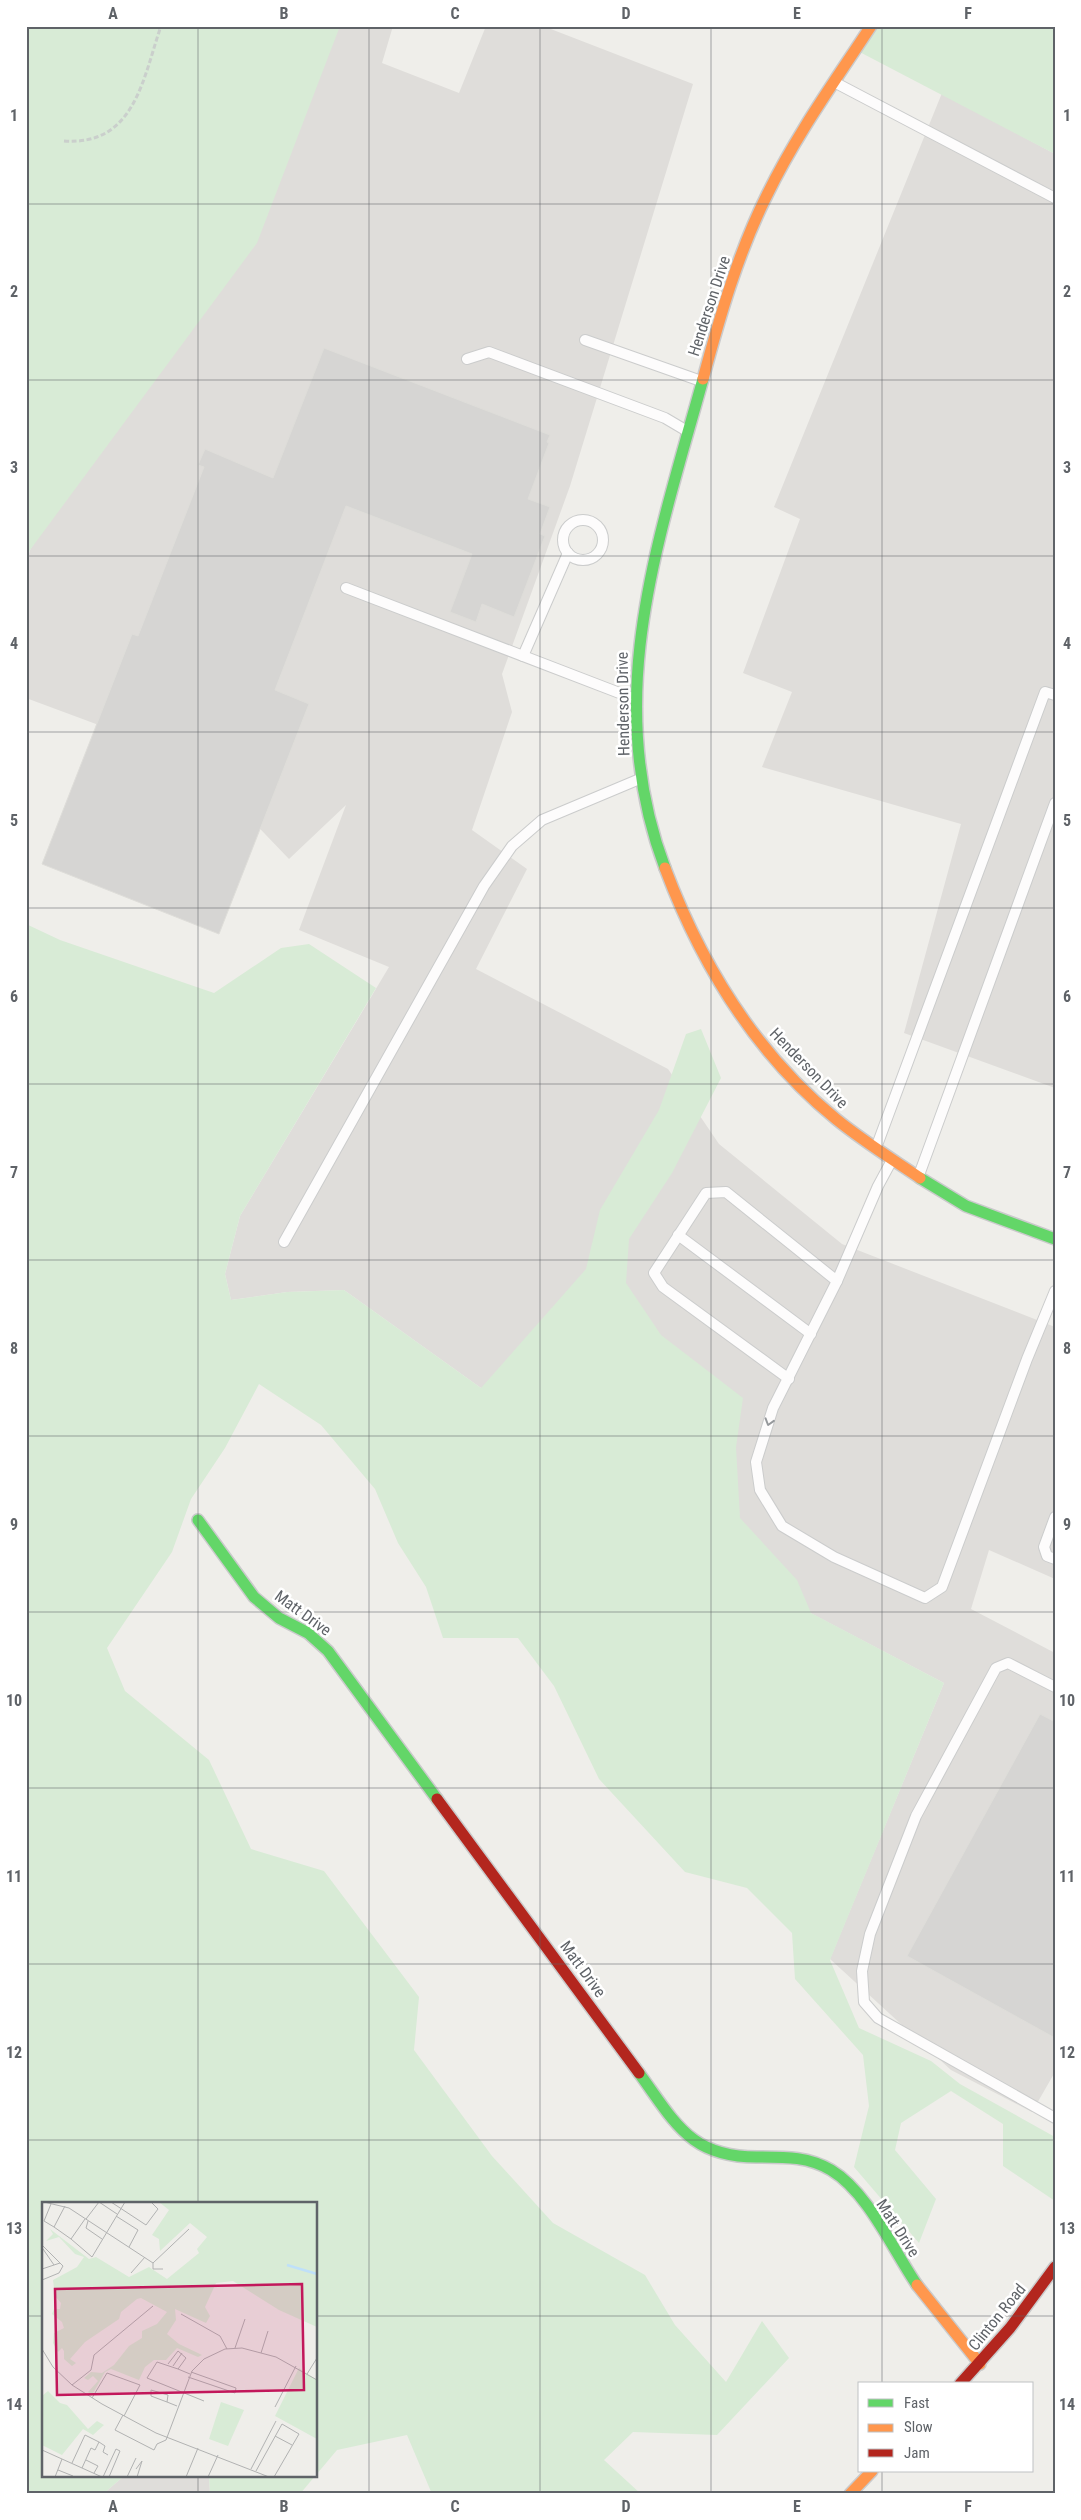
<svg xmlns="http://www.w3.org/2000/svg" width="1081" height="2520" font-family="'Roboto Condensed',sans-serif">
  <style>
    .industrial { fill: #dfddda }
    .green { fill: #d8ebd6 }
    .building { fill: #d6d5d3; stroke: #deddd9 }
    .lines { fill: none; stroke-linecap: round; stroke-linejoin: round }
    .lane-casing { stroke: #cbcccc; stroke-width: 12 }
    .fast-casing { stroke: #cacacb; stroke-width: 14 }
    .slow-casing { stroke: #cacacb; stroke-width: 14 }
    .jam-casing { stroke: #cacacb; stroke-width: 14 }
    .path { stroke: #cacfcc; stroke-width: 3; stroke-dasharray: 5 2.5; stroke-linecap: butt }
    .lane { stroke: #fdfcfc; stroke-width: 10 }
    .fast { stroke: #63d668; stroke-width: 11 }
    .slow { stroke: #ff974d; stroke-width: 11 }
    .jam { stroke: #b3261e; stroke-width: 11 }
    .oneway { stroke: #96999c }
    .grid { fill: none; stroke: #5f6368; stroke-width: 1; stroke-opacity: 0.55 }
    .labels { text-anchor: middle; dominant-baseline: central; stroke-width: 5; stroke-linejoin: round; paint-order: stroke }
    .street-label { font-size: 16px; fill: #5f6368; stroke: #fff }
    .inset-river { fill: none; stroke: #bfe0f9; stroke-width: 2.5 }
    .inset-road { fill: none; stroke: #b1b2b2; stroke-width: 1 }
    .view { fill: #c2185b; fill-opacity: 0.15; stroke: #c2185b; stroke-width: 2.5 }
    .inset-edge { fill: none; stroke: #5f6368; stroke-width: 2.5 }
    .neatline { fill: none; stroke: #5f6368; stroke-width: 2 }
    .grid-label { font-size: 16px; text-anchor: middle; font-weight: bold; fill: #5f6368 }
  </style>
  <rect width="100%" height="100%" fill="#efeeea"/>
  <g class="industrial">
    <path d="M 340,26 L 393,26 L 382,63 L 459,93 L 486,26 L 543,26 L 693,84 L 570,486 L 502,674 L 512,712 L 472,830 L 527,869 L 476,969 L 668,1069 L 719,1144 L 842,1244 L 1055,1327 L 1055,1579 L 989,1550 L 971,1609 L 1055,1653 L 1055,2072 L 1032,2112 L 951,2070 L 830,1959 L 944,1683 L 797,1606 L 481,1388 L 344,1290 L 287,1292 L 231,1300 L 225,1274 L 240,1216 L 389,967 L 299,930 L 346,805 L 289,859 L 143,707 L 95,746 L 96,724 L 26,698 L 26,564 L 30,550 Z"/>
    <path d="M 942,93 L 1055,154 L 1055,1088 L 904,1033 L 961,824 L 762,767 L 792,692 L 743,673 L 800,519 L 774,507 Z"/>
    <path d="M 124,2476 L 209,2476 L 210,2494 L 103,2494 Z"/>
  </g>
  <g class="green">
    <path d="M 26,26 L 340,26 L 257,243 L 30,550 L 26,560 Z"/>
    <path d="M 868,26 L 1055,26 L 1055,154 L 852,48 Z"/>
    <path d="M 26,924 L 60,940 L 214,993 L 281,948 L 309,944 L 376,988 L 240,1216 L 225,1274 L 231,1300 L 287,1292 L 344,1290 L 481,1388 L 586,1269 L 600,1210 L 659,1110 L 686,1034 L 701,1029 L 721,1078 L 672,1173 L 629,1239 L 626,1283 L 661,1335 L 743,1398 L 736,1447 L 740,1518 L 797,1580 L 811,1613 L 944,1683 L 830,1960 L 859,2028 L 931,2061 L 960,2084 L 1055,2137 L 1055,2201 L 1003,2166 L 1003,2124 L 951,2091 L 901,2123 L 895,2150 L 936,2199 L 919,2243 L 854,2167 L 869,2106 L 863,2055 L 795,1979 L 792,1933 L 747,1888 L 685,1872 L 599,1779 L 554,1686 L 518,1638 L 443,1638 L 426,1587 L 398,1543 L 375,1489 L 321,1425 L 259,1384 L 225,1448 L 191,1499 L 172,1552 L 107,1648 L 125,1691 L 209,1760 L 251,1849 L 324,1871 L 419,1997 L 414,2050 L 492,2156 L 553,2223 L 645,2275 L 675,2325 L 726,2382 L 762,2321 L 789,2358 L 717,2435 L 633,2432 L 604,2460 L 641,2494 L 432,2494 L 407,2435 L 337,2450 L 316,2475 L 316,2204 L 44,2204 L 44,2476 L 124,2476 L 103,2494 L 26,2494 Z"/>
    <path d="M 209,2476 L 315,2476 L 300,2494 L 210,2494 Z"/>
  </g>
  <g class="building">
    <path d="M 324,348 L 550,435 L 547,442 L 549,443 L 528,499 L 550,507 L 540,534 L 545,536 L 514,617 L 482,604 L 476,622 L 450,612 L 472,554 L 346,506 L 275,690 L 309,704 L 219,934 L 42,864 L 132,634 L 138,636 L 204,467 L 198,465 L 205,449 L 273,478 Z"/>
    <path d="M 1040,1714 L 1055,1722 L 1055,2038 L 907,1956 Z"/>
  </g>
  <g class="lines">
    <g class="lane-casing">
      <g id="lane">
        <path d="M 834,82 L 1055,198"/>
        <path d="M 585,340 L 701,381"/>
        <path d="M 467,359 L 489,352 L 665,418 L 687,431"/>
        <circle cx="583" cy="540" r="20"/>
        <path d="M 346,588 L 635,699"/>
        <path d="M 523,656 L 568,553"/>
        <path d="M 876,1148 L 1045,692 L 1055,695"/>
        <path d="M 919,1175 L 1055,803"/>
        <path d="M 678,1235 L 811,1334"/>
        <path d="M 284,1242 L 484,886 L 512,846 L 542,820 L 642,778"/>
        <path d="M 837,1281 L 773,1408 L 756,1462 L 760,1490 L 782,1526 L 834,1557 L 925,1598 L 942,1587 L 1027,1359 L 1055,1291"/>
        <path d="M 789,1379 L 663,1287 L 654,1273 L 706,1193 L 726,1192 L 837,1281 L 878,1186 L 892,1160"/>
        <path d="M 1055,1517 L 1044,1547 L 1047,1556 L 1055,1559"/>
        <path d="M 1055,1687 L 1008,1663 L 996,1668 L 916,1816 L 870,1934 L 862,1971 L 864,2002 L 878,2018 L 1055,2118"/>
      </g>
    </g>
    <g class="fast-casing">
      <g id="fast">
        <path d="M 665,868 C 601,699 658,542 703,379"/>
        <path d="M 920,1178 L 966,1206 L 1055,1239"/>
        <path d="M 198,1520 L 254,1597 L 279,1618 L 308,1633 L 328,1651 L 437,1799"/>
        <path d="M 639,2073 C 676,2124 691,2159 762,2157 C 787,2157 809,2157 831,2170 C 868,2192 893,2250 917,2285"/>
      </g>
    </g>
    <g class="slow-casing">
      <g id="slow">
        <path d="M 703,379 C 720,316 738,253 767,195 C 796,135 835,81 871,26"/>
        <path d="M 665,868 C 701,964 755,1053 836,1119 C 863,1141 892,1159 920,1178"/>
        <path d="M 917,2285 L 980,2364"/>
        <path d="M 850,2494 L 872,2471"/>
      </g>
    </g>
    <g class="jam-casing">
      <g id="jam">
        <path d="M 437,1799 L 639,2073"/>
        <path d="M 960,2384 L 1010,2328 L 1055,2267"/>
      </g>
    </g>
    <path class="path" d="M 64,141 C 135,146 143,78 161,26"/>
    <use href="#lane" class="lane"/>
    <use href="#fast" class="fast"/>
    <use href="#slow" class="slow"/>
    <use href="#jam" class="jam"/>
  </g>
  <defs><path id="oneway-chevron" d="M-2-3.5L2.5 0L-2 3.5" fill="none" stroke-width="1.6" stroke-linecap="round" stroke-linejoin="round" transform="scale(1.25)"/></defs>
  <use class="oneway" href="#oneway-chevron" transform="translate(769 1422) rotate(107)"/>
  <path class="grid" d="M 198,26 L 198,2204M 369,26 L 369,2494M 540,26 L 540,2494M 711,26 L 711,2494M 882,26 L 882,2384M 26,204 L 1055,204M 26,380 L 1055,380M 26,556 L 1055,556M 26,732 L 1055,732M 26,908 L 1055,908M 26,1084 L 1055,1084M 26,1260 L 1055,1260M 26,1436 L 1055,1436M 26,1612 L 1055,1612M 26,1788 L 1055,1788M 26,1964 L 1055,1964M 26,2140 L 1055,2140M 26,2316 L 44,2316M 316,2316 L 1055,2316M 882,2471 L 882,2494M 198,2476 L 198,2494"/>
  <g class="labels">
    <g class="street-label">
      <text transform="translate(709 306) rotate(-72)">Henderson Drive</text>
      <text transform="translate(623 704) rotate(-91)">Henderson Drive</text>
      <text transform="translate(809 1068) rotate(46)">Henderson Drive</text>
      <text transform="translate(303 1613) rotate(36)">Matt Drive</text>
      <text transform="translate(583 1969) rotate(54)">Matt Drive</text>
      <text transform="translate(898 2228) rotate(57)">Matt Drive</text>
      <text transform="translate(997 2317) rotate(-51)">Clinton Road</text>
    </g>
  </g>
  <g transform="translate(42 2202)">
    <rect width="275" height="275" fill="#efeeea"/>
    <path d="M 117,0 L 275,0 L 275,125 L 237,108 L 191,79 L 174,81 L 163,105 L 168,114 L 164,121 L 133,107 L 134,118 L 125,132 L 137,142 L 160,153 L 156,155 L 135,146 L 124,158 L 112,158 L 103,165 L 97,178 L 69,167 L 63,170 L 50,193 L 46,190 L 56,179 L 51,174 L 46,178 L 42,176 L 49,170 L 60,171 L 72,163 L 87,144 L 100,136 L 100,129 L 115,122 L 125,110 L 99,96 L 95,97 L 79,110 L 77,117 L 43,140 L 28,157 L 34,161 L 30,164 L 22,157 L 22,149 L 20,146 L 16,150 L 11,141 L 12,131 L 22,126 L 20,120 L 10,112 L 12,107 L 18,107 L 19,101 L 13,94 L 11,78 L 35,65 L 42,55 L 33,52 L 17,35 L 4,39 L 11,32 L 8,27 L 47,57 L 54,55 L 87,75 L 107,65 L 125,77 L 157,51 L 155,47 L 165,35 L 148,21 L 118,49 L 117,37 L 110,33 L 127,8 ZM 257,166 L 275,178 L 275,237 L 233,214 ZM 6,189 L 18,201 L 25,203 L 46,227 L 55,219 L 62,223 L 51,233 L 41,227 L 20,253 L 0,243 L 0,194 ZM 179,200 L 202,208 L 186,244 L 167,237 Z" fill="#d8ebd6"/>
    <path class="inset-river" d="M 245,63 L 275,72"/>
    <path class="inset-road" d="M 2,0 L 27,6 L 111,61M 57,0 L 75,12M 69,0 L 104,23 L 116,7 L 109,0M 9,2 L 2,19 L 12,25M 23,4 L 12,25 L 29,37 L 43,17M 74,14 L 96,28 L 87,45M 44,17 L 57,0M 46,19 L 44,26 L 60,37M 29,37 L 50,55 L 83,0M 0,43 L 21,64 L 17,71 L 0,78M 1,47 L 12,63M 111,61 L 147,27M 111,61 L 111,67 L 121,67M 0,67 L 18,61M 89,71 L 103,55M 139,112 L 178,134 L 185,147M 193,146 L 203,117M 0,147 L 11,165 L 30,183 L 60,202 L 114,231 L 227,275M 219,151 L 226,129M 126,162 L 136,149 L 144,156 L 136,167 L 148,172M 131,164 L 140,151M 136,167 L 115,160 L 105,176 L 162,199M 265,172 L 275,156M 146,175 L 193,191 L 194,186 L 149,170M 30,183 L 49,168 L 52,153 L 111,104M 50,196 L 65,171 L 98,183 L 82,214M 125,200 L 126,193 L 109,188 L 109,194 L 125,200 L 135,204M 233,205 L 254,164M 81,213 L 73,228 L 112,248 L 115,242 L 124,238 L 150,169 L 162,157 L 183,147 L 200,146 L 234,155 L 275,178M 233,234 L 250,243M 0,248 L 60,275M 44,258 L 56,264 L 52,271M 30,261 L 43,233 L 57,240M 40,266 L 49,246 L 53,248 L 57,240 L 63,244 L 61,250 L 66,253M 94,267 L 100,259 L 95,275M 209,267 L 234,219M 16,268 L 31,274M 214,269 L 240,222 L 257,232 L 232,275M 13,275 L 20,257M 61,275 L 74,247M 67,275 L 78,249 L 74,247M 85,275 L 94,256M 144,275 L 156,246M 166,275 L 176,253"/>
    <path class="view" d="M 260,82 L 262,188 L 15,193 L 13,87 Z"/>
    <rect width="275" height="275" class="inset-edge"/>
  </g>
  <rect width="1081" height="2520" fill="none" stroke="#ffffff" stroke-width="55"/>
  <rect x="858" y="2382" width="175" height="90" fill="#ffffff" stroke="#bfc1c3"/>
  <rect x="868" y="2399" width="25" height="8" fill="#63d668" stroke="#bfc1c3"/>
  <text x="904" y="2408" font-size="15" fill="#5f6368">Fast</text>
  <rect x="868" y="2424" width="25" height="8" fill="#ff974d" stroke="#bfc1c3"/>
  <text x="904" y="2432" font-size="15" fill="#5f6368">Slow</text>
  <rect x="868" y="2449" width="25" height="8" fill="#b3261e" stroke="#bfc1c3"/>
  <text x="904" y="2458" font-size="15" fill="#5f6368">Jam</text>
  <rect x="28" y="28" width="1026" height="2464" class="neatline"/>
  <g class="grid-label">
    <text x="113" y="19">A</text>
    <text x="284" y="19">B</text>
    <text x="455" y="19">C</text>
    <text x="626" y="19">D</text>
    <text x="797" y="19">E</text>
    <text x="968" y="19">F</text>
    <text x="14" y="121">1</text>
    <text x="1067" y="121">1</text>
    <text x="14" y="297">2</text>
    <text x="1067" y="297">2</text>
    <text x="14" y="473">3</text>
    <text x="1067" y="473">3</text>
    <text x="14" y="649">4</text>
    <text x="1067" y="649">4</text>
    <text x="14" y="826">5</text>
    <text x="1067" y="826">5</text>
    <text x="14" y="1002">6</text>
    <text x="1067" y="1002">6</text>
    <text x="14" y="1178">7</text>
    <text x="1067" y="1178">7</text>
    <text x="14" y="1354">8</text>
    <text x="1067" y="1354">8</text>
    <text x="14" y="1530">9</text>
    <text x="1067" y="1530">9</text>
    <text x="14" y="1706">10</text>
    <text x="1067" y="1706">10</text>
    <text x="14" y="1882">11</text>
    <text x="1067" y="1882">11</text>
    <text x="14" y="2058">12</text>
    <text x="1067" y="2058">12</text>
    <text x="14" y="2234">13</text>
    <text x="1067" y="2234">13</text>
    <text x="14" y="2410">14</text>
    <text x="1067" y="2410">14</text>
    <text x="113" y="2512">A</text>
    <text x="284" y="2512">B</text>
    <text x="455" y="2512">C</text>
    <text x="626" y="2512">D</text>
    <text x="797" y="2512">E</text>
    <text x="968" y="2512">F</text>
  </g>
</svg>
